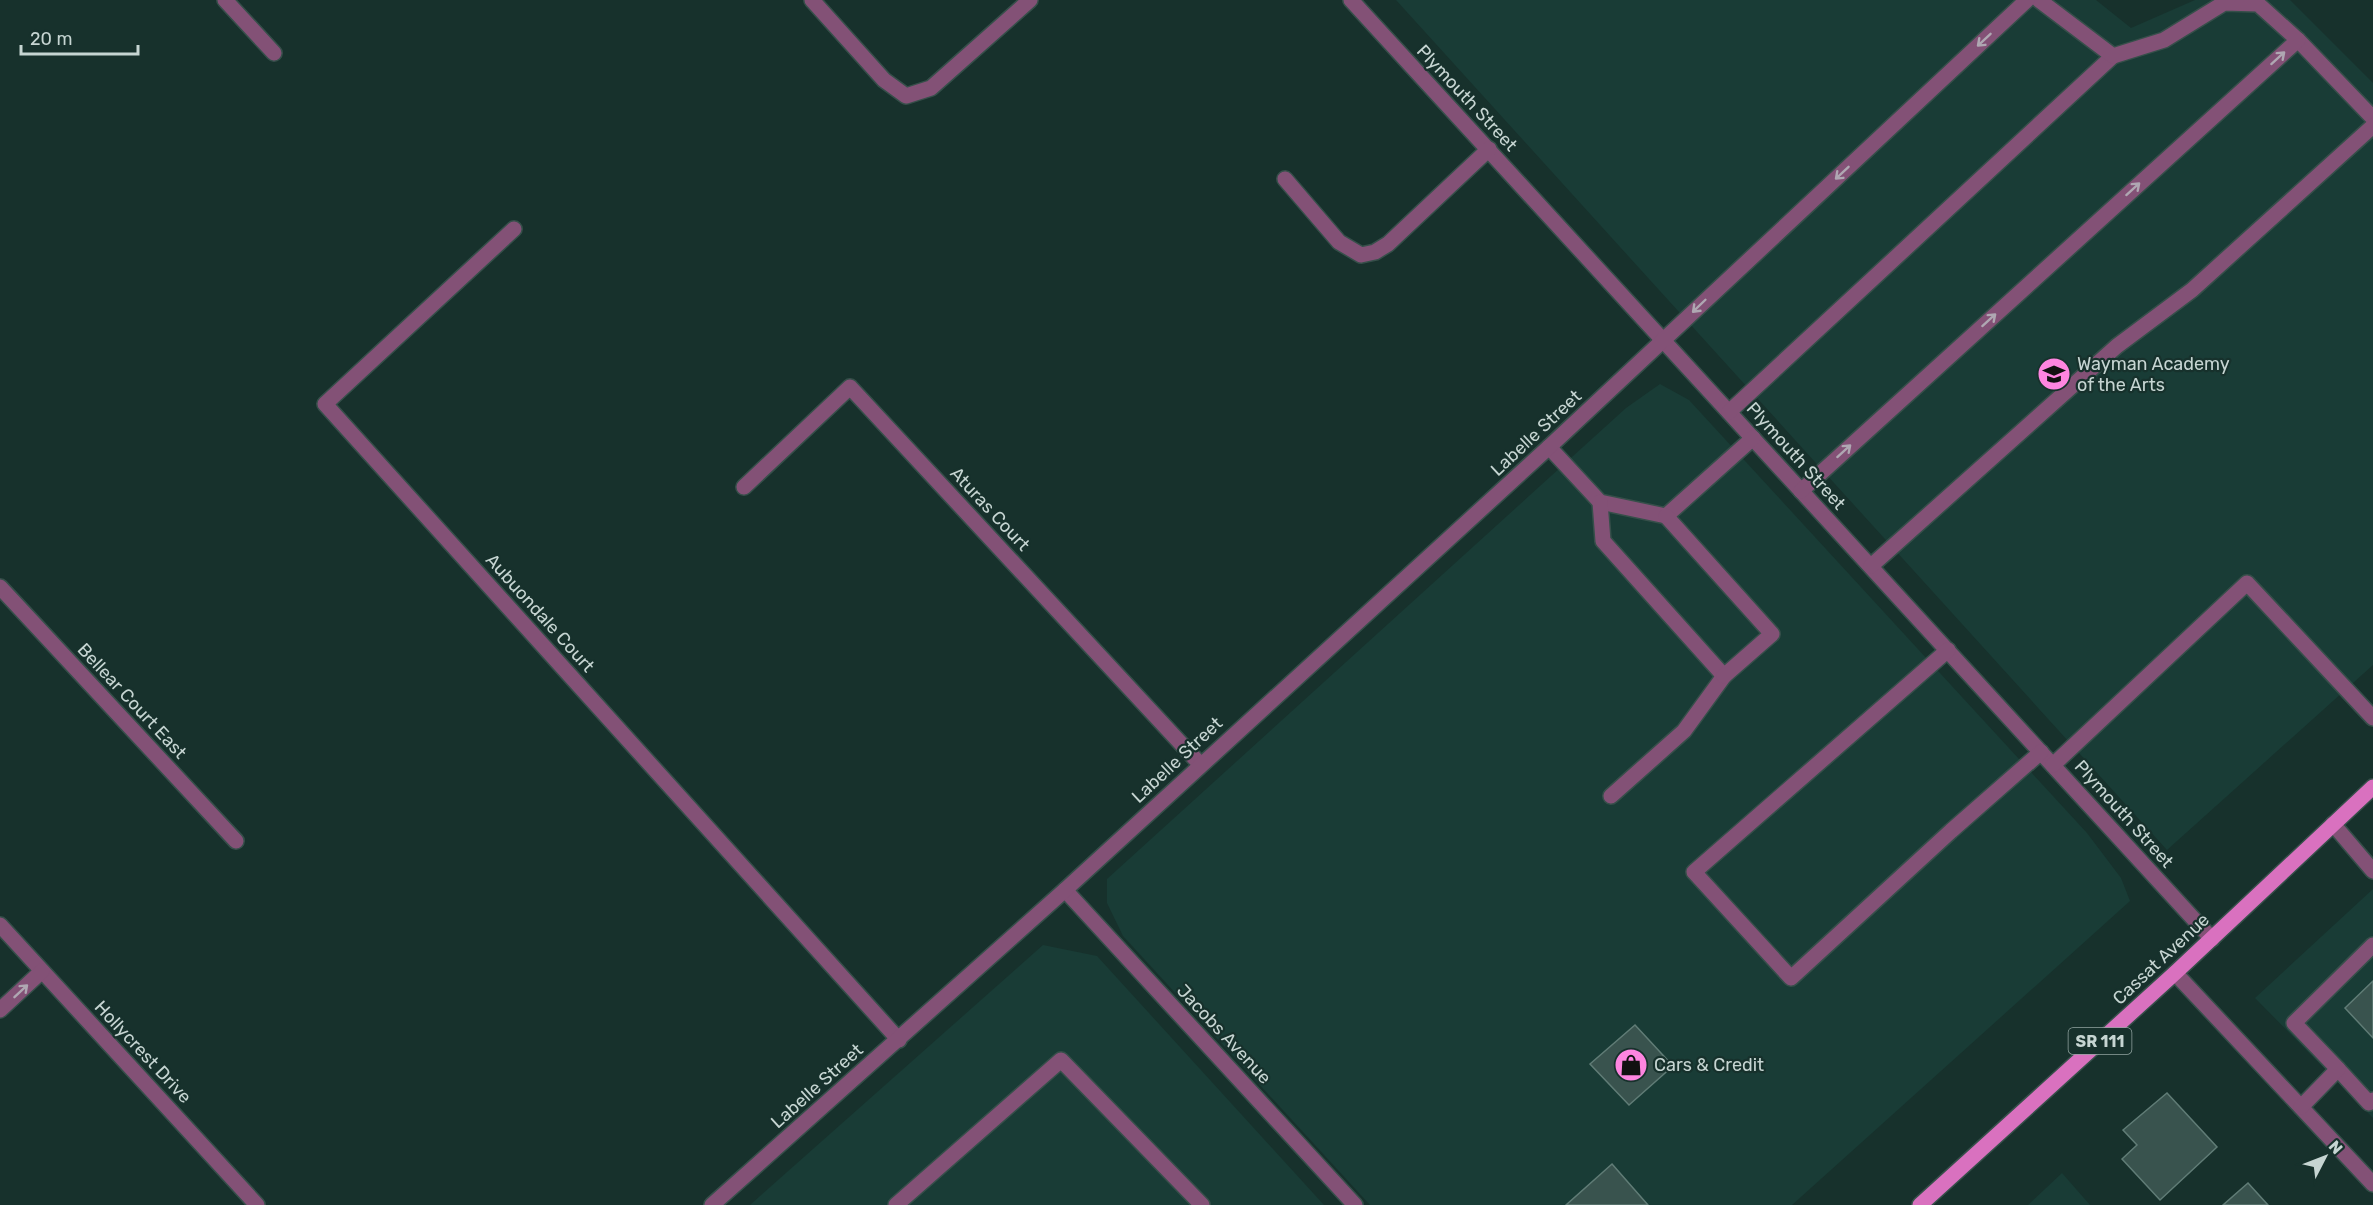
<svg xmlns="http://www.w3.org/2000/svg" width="2373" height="1205" font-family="Rubik,sans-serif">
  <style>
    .built { fill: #193c36 }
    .building { fill: #39534e; stroke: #607c76; stroke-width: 1.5 }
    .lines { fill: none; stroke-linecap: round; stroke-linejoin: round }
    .minor-casing { stroke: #364f4a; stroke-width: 18 }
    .major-casing { stroke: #364f4a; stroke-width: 18 }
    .minor { stroke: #835176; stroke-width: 15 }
    .major { stroke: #d971bf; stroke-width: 15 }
    .oneway { stroke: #afa7b2 }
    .labels { text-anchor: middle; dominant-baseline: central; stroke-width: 4.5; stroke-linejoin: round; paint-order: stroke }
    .shield { fill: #17312c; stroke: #92a4a0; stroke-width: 1.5 }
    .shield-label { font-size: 16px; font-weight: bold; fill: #c6d5d2 }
    .street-label { font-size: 18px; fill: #c6d5d2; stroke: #17312c }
    .poi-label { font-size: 18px; fill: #c6d5d2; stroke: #17312c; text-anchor: start }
  </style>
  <rect width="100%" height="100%" fill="#17312c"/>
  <g class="built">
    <path d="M 1396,0 L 2096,0 L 2131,28 L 2195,0 L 2290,0 L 2373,83 L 2373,665 L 2167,850 Z"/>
    <path d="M 1660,384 L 1689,400 L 2087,833 L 2121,878 L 2130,901 L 1792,1205 L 1370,1205 L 1123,936 L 1107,903 L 1107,879 L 1626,408 Z"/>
    <path d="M 2373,889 L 2373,1118 L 2255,998 Z"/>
    <path d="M 1043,945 L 1097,956 L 1324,1205 L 750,1205 Z"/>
    <path d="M 2062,1173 L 2090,1205 L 2028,1205 Z"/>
  </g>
  <g class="building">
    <path d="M 2373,981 L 2373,1038 L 2345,1008 Z"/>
    <path d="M 1635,1025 L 1673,1066 L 1629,1105 L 1590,1064 Z"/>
    <path d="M 2167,1093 L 2217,1147 L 2160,1200 L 2122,1159 L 2137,1145 L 2123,1130 Z"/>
    <path d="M 1612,1164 L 1648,1205 L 1566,1205 Z"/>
    <path d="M 2248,1183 L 2268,1205 L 2223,1205 Z"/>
  </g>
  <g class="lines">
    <g class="minor-casing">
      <g id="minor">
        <path d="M 225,0 L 274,53"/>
        <path d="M 812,0 L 884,80 L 906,96 L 931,88 L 1030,0"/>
        <path d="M 1351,0 L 2212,939"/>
        <path d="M 2298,40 L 2373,118"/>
        <path d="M 1285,179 L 1339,242 L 1361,255 L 1375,252 L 1388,244 L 1489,149"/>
        <path d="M 514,229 L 325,404 L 899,1040"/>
        <path d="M 1729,412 L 2113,56"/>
        <path d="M 1549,447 L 1600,502 L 1666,516 L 1753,438"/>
        <path d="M 744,487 L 850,387 L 1200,764"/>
        <path d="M 1801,491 L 2298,40 L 2258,4 L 2224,3 L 2164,40 L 2113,56 L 2039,0"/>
        <path d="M 1600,502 L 1603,541 L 1724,676 L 1684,731 L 1611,796"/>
        <path d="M 1666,516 L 1772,634 L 1724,676"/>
        <path d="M 1871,566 L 2117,346 L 2192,290 L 2373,126"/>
        <path d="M 0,587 L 236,841"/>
        <path d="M 1948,650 L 1694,872 L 1791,978 L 1951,831 L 2041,752"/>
        <path d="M 2053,765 L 2247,583 L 2373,718"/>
        <path d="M 2333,824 L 2373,871"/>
        <path d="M 1065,890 L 1355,1205"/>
        <path d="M 0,925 L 257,1205"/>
        <path d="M 2175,973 L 2373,1184"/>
        <path d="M 0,1010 L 42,971"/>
        <path d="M 2338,1069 L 2369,1103 L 2373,1100"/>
        <path d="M 2301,1107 L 2338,1069 L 2294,1023 L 2373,945"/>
        <path d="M 712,1205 L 1065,890 L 1549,447 L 2027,0"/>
        <path d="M 896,1205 L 1061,1060 L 1202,1205"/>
      </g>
    </g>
    <g class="major-casing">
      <path id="major" d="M 1920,1205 L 2175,973 L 2373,787"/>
    </g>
    <use href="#minor" class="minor"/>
    <use href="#major" class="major"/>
  </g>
  <defs><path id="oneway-shaft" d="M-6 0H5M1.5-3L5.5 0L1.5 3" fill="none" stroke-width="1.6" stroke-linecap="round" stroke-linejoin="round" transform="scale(1.5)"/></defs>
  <g class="oneway">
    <use href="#oneway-shaft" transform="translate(1984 40) rotate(137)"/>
    <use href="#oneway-shaft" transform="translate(2278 58) rotate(-42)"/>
    <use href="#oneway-shaft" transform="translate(1842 173) rotate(137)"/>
    <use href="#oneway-shaft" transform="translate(2133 189) rotate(-42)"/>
    <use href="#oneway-shaft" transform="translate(1699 306) rotate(136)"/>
    <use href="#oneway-shaft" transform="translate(1989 320) rotate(-42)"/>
    <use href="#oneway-shaft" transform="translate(1844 451) rotate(-42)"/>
    <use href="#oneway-shaft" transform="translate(21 991) rotate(-43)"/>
  </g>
  <defs>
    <g id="school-disc" transform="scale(1.725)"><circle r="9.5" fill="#fe85e0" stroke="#17312c"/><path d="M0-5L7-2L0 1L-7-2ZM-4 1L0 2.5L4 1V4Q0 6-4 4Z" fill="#111"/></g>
    <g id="shop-disc" transform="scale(1.725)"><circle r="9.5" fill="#fe85e0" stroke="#17312c"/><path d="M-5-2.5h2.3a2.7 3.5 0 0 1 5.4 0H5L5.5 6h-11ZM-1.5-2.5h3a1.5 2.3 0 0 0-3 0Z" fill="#111"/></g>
  </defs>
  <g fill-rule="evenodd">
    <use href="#school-disc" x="2054" y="374"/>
    <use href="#shop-disc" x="1631" y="1065"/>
  </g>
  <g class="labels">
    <rect class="shield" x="2068.5" y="1028" width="63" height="26" rx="4.5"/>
    <g class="shield-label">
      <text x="2100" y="1041">SR 111</text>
    </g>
    <g class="street-label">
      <text transform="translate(1467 98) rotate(47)">Plymouth Street</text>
      <text transform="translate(1536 433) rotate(-43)">Labelle Street</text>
      <text transform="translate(1796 456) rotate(48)">Plymouth Street</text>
      <text transform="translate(990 509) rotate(47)">Aturas Court</text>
      <text transform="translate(540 613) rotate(48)">Aubuondale Court</text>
      <text transform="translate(132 701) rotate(47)">Bellear Court East</text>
      <text transform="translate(1177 760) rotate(-43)">Labelle Street</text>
      <text transform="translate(2124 814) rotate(48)">Plymouth Street</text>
      <text transform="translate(2161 959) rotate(-43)">Cassat Avenue</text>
      <text transform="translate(1224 1034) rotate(47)">Jacobs Avenue</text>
      <text transform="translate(143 1052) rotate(47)">Hollycrest Drive</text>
      <text transform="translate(817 1086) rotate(-42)">Labelle Street</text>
    </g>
    <g class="poi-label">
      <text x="2077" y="364">Wayman Academy<tspan x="2077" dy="21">of the Arts</tspan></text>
      <text x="1654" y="1065">Cars &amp; Credit</text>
    </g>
  </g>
  <g transform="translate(2325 1157) rotate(48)" stroke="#17312c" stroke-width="4.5" paint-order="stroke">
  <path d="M0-4.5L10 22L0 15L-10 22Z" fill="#c6d5d2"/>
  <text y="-9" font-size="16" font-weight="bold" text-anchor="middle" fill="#c6d5d2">N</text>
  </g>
  <path d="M21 45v9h117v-9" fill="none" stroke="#c6d5d2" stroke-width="3"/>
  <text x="30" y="45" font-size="18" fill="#c6d5d2" stroke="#17312c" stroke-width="4.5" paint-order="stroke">20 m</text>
</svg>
